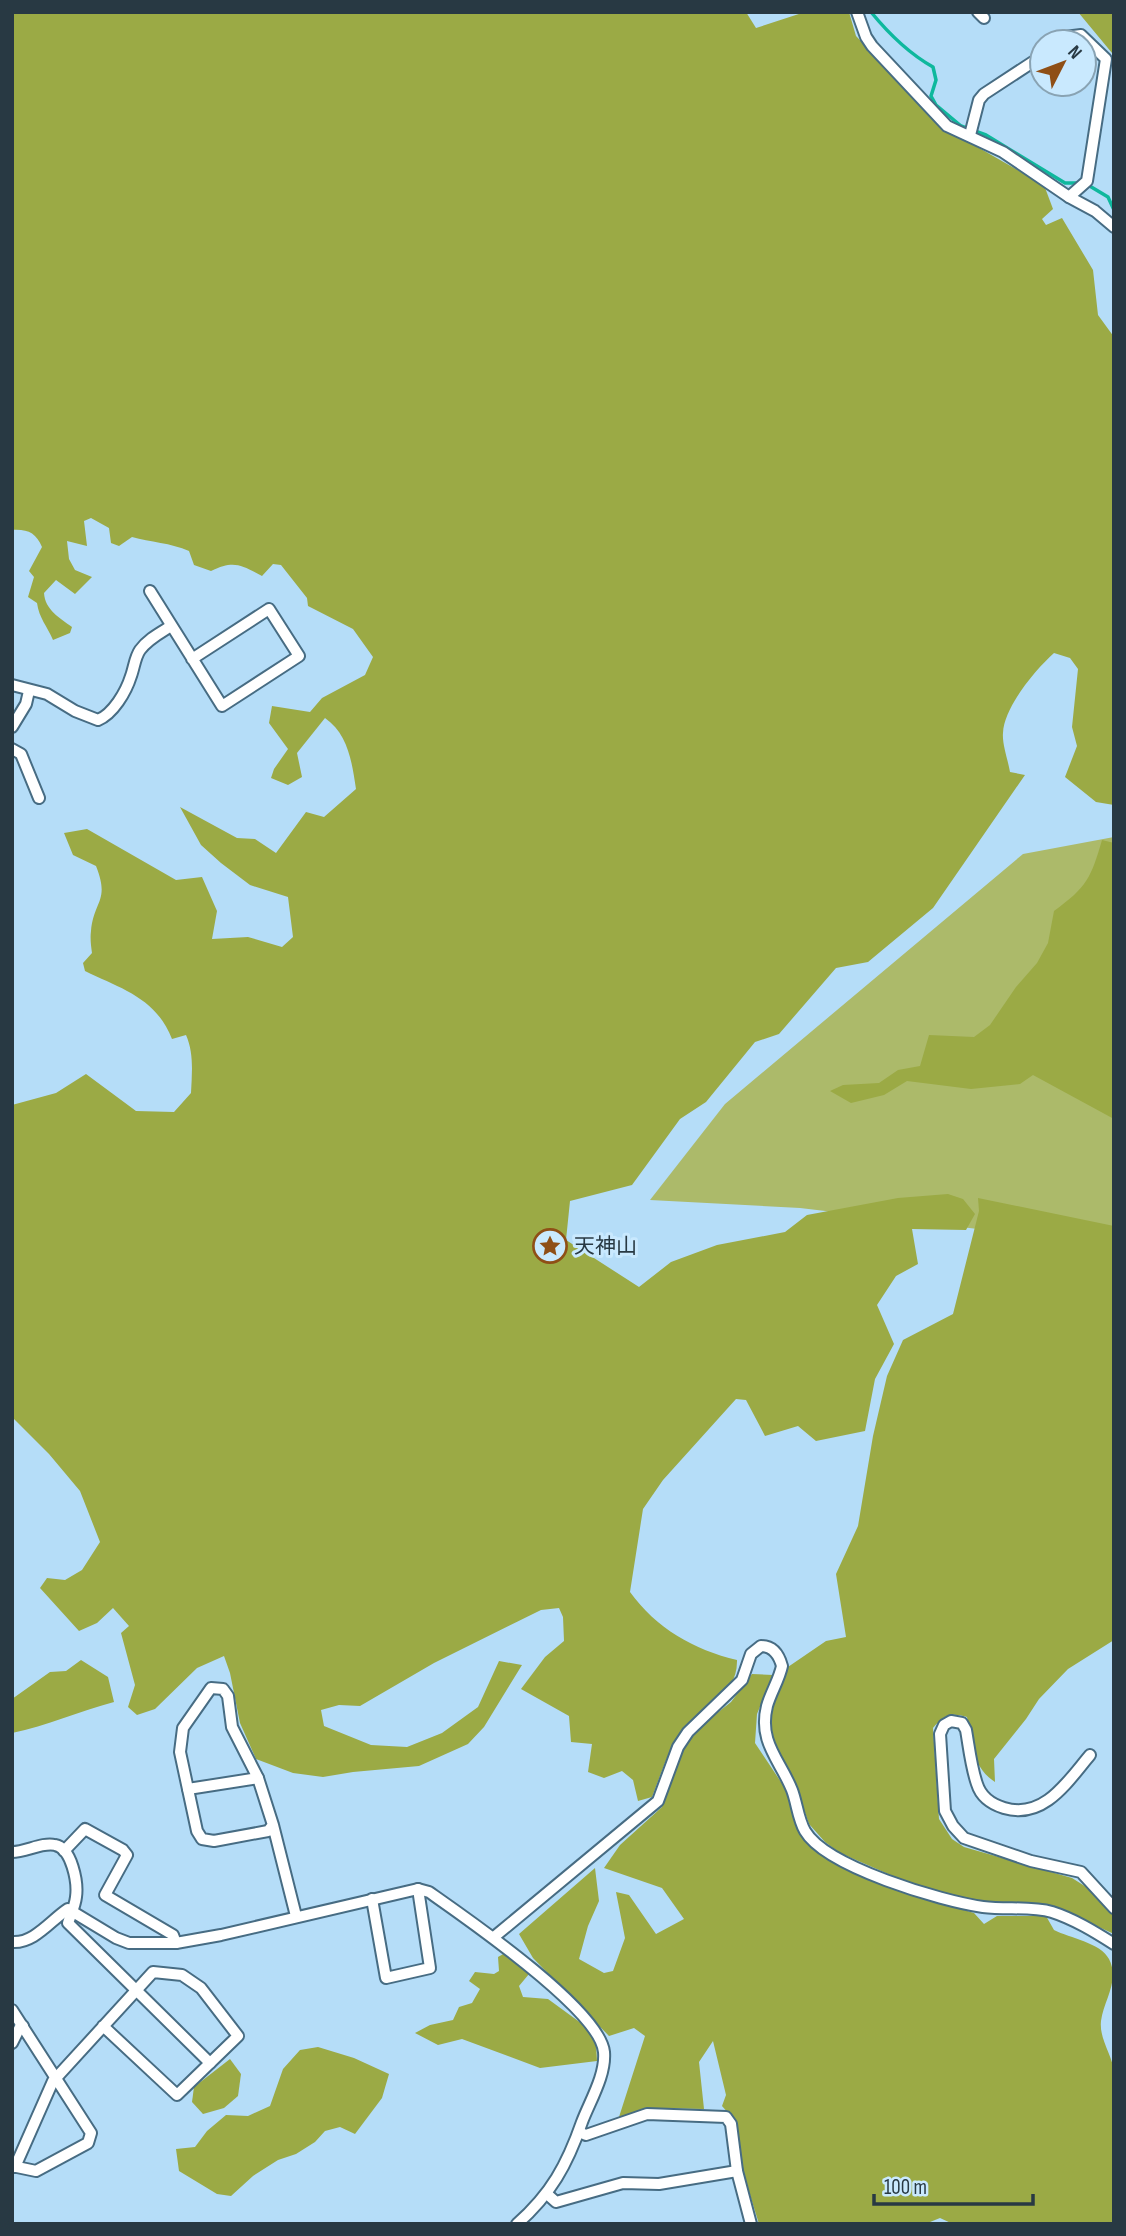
<svg xmlns="http://www.w3.org/2000/svg" width="1126" height="2236" font-family="'Sofia Sans Condensed','Noto Sans JP',sans-serif">
  <style>
    .green { fill: #acba6a }
    .forest { fill: #9baa45 }
    .lines { fill: none; stroke-linecap: round; stroke-linejoin: round }
    .stream { stroke: #0eb89d; stroke-width: 3.5 }
    .minor-casing { stroke: #476c83; stroke-width: 14 }
    .minor { stroke: #fff; stroke-width: 10 }
    .labels { text-anchor: middle; dominant-baseline: central; stroke-width: 6; stroke-linejoin: round; paint-order: stroke }
    .poi-label { font-size: 21px; fill: #283943; stroke: #c9e9fe; text-anchor: start }
  </style>
  <rect width="100%" height="100%" fill="#b5ddf8"/>
  <path class="green" d="M 1114,837 L 1114,1245 L 800,1208 L 650,1200 L 725,1104 L 1023,854 Z"/>
  <g class="forest">
    <path d="M 12,12 L 746,12 L 756,28 L 805,12 L 849,12 L 856,36 L 946,129 L 1044,185 L 1053,209 L 1042,219 L 1046,225 L 1062,218 L 1093,270 L 1098,315 L 1114,337 L 1114,805 L 1096,802 L 1065,777 L 1077,746 L 1072,727 L 1078,669 L 1070,658 L 1054,653 C 1036,669 1004,707 1003,733 C 1002,744 1008,760 1010,772 L 1025,775 L 933,908 L 868,962 L 836,968 L 779,1034 L 755,1042 L 706,1102 L 680,1119 L 632,1185 L 570,1201 L 566,1240 L 639,1287 L 671,1262 L 717,1245 L 785,1232 L 807,1215 L 898,1198 L 948,1194 L 963,1199 L 975,1214 L 966,1230 L 912,1229 L 918,1264 L 896,1276 L 877,1305 L 894,1344 L 875,1379 L 865,1431 L 816,1441 L 798,1426 L 765,1436 L 746,1400 L 736,1399 L 663,1480 L 643,1509 L 630,1592 C 656,1628 694,1650 737,1660 C 738,1700 695,1707 678,1736 C 667,1754 660,1777 652,1797 L 638,1801 L 633,1780 L 622,1771 L 604,1778 L 588,1772 L 592,1744 L 571,1742 L 569,1716 L 521,1689 L 545,1657 L 564,1641 L 563,1617 L 559,1608 L 541,1610 L 434,1663 L 360,1706 L 339,1705 L 321,1710 L 324,1726 L 371,1745 L 407,1747 L 442,1733 L 478,1707 L 499,1661 L 522,1665 L 484,1727 L 468,1744 L 419,1766 L 353,1772 L 323,1777 L 293,1773 L 256,1759 L 240,1723 L 230,1673 L 224,1656 L 197,1668 L 155,1709 L 137,1715 L 128,1707 L 135,1685 L 121,1633 L 129,1626 L 113,1608 L 97,1623 L 79,1631 L 40,1588 L 47,1578 L 65,1580 L 82,1570 L 100,1542 L 80,1491 L 49,1454 L 12,1417 L 12,1105 L 56,1093 L 86,1074 L 136,1111 L 174,1112 L 191,1093 C 192,1073 194,1053 186,1035 L 172,1039 C 156,998 122,989 85,971 L 83,963 L 92,953 C 91,946 90,938 91,931 C 94,900 110,901 96,866 L 73,855 L 64,833 L 87,829 L 176,880 L 202,877 L 217,911 L 212,939 L 248,937 L 282,947 L 293,937 L 288,897 L 250,885 L 221,863 L 201,845 L 180,807 L 237,838 L 255,839 L 276,853 L 306,812 L 324,817 L 356,789 C 352,762 348,734 325,718 L 297,753 L 302,777 L 288,785 L 271,778 L 274,769 L 288,749 L 269,723 L 272,706 L 310,712 L 322,698 L 365,675 L 373,657 L 353,629 L 308,606 L 307,598 L 281,565 L 273,564 L 262,576 C 241,565 234,560 211,571 L 194,565 L 189,551 C 171,543 150,542 132,537 L 119,546 L 111,543 L 109,528 L 91,518 L 84,521 L 87,546 L 67,541 L 69,559 L 75,570 L 92,577 L 75,594 L 56,580 L 44,593 C 45,610 60,618 72,627 L 70,633 L 53,640 C 47,626 39,618 37,603 L 28,597 L 34,577 L 29,571 L 42,547 C 36,533 28,529 12,530 Z"/>
    <path d="M 1078,12 L 1114,12 L 1114,59 L 1112,53 Z"/>
    <path d="M 1102,840 L 1114,843 L 1114,1119 L 1033,1075 L 1020,1084 L 971,1089 L 907,1081 L 884,1095 L 851,1103 L 830,1091 L 843,1085 L 879,1083 L 898,1070 L 920,1066 L 929,1035 L 974,1037 L 990,1025 L 1016,987 L 1037,963 L 1048,943 L 1054,911 C 1087,887 1091,878 1102,840 Z"/>
    <path d="M 978,1198 L 1114,1226 L 1114,1640 L 1068,1669 L 1039,1699 L 1026,1719 L 994,1759 L 995,1782 C 972,1767 971,1742 967,1717 C 950,1712 944,1715 933,1728 L 939,1819 L 952,1839 L 964,1847 L 1072,1878 L 1091,1890 L 1114,1911 L 1114,1934 L 1055,1907 L 983,1903 L 918,1887 L 840,1853 L 825,1842 L 809,1824 L 795,1784 L 769,1738 L 771,1702 L 785,1669 L 826,1641 L 846,1637 L 836,1574 L 858,1526 L 873,1436 L 887,1376 L 903,1340 L 953,1314 L 979,1211 Z"/>
    <path d="M 81,1660 L 108,1677 L 114,1702 C 79,1711 47,1726 12,1733 L 12,1699 L 50,1672 L 66,1671 Z"/>
    <path d="M 752,1674 L 773,1675 L 757,1714 L 755,1743 L 787,1791 L 795,1824 L 806,1840 L 818,1853 L 838,1863 L 894,1889 L 974,1913 L 984,1924 L 997,1916 L 1046,1916 L 1054,1930 C 1070,1938 1101,1943 1109,1959 C 1120,1981 1104,1999 1101,2021 C 1099,2040 1113,2055 1114,2073 C 1117,2123 1114,2174 1114,2224 L 953,2224 L 940,2218 L 925,2224 L 759,2224 L 743,2172 L 736,2122 L 722,2106 L 726,2095 L 713,2041 L 699,2062 L 704,2109 L 650,2108 L 619,2117 L 645,2036 L 634,2028 L 609,2036 L 533,1958 L 519,1934 L 595,1868 L 599,1901 L 588,1926 L 579,1959 L 604,1973 L 613,1971 L 625,1938 L 616,1892 L 629,1895 L 656,1934 L 684,1919 L 662,1888 L 604,1868 L 620,1845 L 662,1807 L 685,1742 L 707,1721 L 731,1702 Z"/>
    <path d="M 505,1953 L 529,1974 L 519,1986 L 523,1997 L 548,1999 L 585,2026 L 596,2044 L 597,2061 L 540,2068 L 462,2039 L 438,2045 L 415,2033 L 430,2025 L 453,2020 L 459,2007 L 472,2003 L 480,1989 L 469,1981 L 475,1972 L 494,1974 L 499,1971 L 498,1957 Z"/>
    <path d="M 318,2047 L 354,2058 L 389,2074 L 382,2098 L 355,2134 L 340,2127 L 325,2131 L 315,2142 L 296,2154 L 278,2160 L 253,2176 L 231,2196 L 217,2194 L 179,2171 L 176,2149 L 195,2147 L 207,2131 L 226,2115 L 248,2116 L 270,2106 L 283,2069 L 300,2050 Z"/>
    <path d="M 230,2059 L 241,2074 L 238,2096 L 224,2108 L 203,2114 L 192,2102 L 194,2087 Z"/>
  </g>
  <g class="lines">
    <g class="stream">
      <path d="M 871,12 C 889,34 908,53 933,67 L 936,80 L 931,96 L 936,105 L 961,126 L 986,135 L 1065,183 L 1081,183"/>
      <path d="M 1088,185 L 1108,197 L 1114,210"/>
    </g>
    <g class="minor-casing">
      <g id="minor">
        <path d="M 857,12 L 866,37 L 872,46 L 947,126 L 1003,152 L 1069,197 L 1095,211 L 1114,227"/>
        <path d="M 978,12 L 984,18"/>
        <path d="M 1063,42 L 1065,37 L 1081,35 L 1106,59 L 1087,181 L 1069,197"/>
        <path d="M 970,135 L 979,100 L 984,94 L 1042,56"/>
        <path d="M 150,591 L 222,706 L 299,656 L 269,609 L 192,659"/>
        <path d="M 12,685 L 47,694 L 75,711 L 98,720 C 113,714 126,692 131,676 C 134,668 135,657 140,650 C 148,639 160,633 171,626"/>
        <path d="M 12,727 L 26,704 L 29,691"/>
        <path d="M 12,749 L 21,754 L 39,798"/>
        <path d="M 1090,1755 C 1068,1781 1044,1820 1004,1808 C 991,1804 981,1797 977,1784 C 971,1767 969,1747 966,1730 L 962,1723 L 951,1721 L 944,1725 L 940,1734 L 945,1811 L 953,1826 L 964,1838 L 1031,1861 L 1081,1872 L 1114,1908"/>
        <path d="M 188,1789 L 258,1778"/>
        <path d="M 273,1825 L 268,1831 L 214,1841 L 202,1839 L 197,1831 L 180,1752 L 183,1728 L 211,1688 L 223,1689 L 228,1696 L 232,1727 L 258,1778 L 273,1825 L 296,1916"/>
        <path d="M 64,1851 L 85,1829 L 123,1850 L 127,1855 L 105,1895 L 173,1935 L 176,1943"/>
        <path d="M 12,1852 C 26,1852 42,1842 55,1845 C 72,1848 78,1883 76,1897 C 75,1906 71,1914 68,1923 L 210,2063"/>
        <path d="M 372,1899 L 386,1978 L 430,1968 L 418,1889"/>
        <path d="M 494,1937 L 658,1801 L 678,1747 L 688,1732 L 742,1680 L 751,1654 L 761,1646 C 773,1646 779,1655 782,1666 C 779,1680 771,1692 767,1706 C 758,1742 780,1760 792,1790 C 797,1803 798,1819 805,1831 C 826,1867 941,1901 983,1907 C 1006,1910 1031,1906 1052,1912 C 1074,1919 1095,1932 1114,1944"/>
        <path d="M 12,1942 C 34,1944 51,1920 68,1909 L 116,1938 L 129,1943 L 176,1943 L 221,1935 L 418,1889 L 429,1892 C 466,1918 600,2010 604,2052 C 606,2075 590,2101 582,2122 C 567,2165 551,2194 517,2224"/>
        <path d="M 12,2010 L 91,2133 L 88,2143 L 36,2171 L 12,2166"/>
        <path d="M 12,2043 L 20,2027 L 23,2026"/>
        <path d="M 579,2132 L 586,2135 L 647,2114 L 726,2117 L 731,2124 L 737,2171 L 751,2224"/>
        <path d="M 15,2167 L 53,2081 L 56,2078 L 153,1972 L 182,1975 L 201,1988 L 238,2036 L 177,2095 L 103,2026"/>
        <path d="M 547,2194 L 556,2202 L 623,2183 L 659,2184 L 737,2171"/>
      </g>
    </g>
    <use href="#minor" class="minor"/>
  </g>
  <defs>
    <g id="sight-ring" transform="scale(1.75)"><circle r="9.5" fill="#c9e9fe" stroke="#8f4f16" stroke-width="1.5"/><path d="M0-6L1.8-2.2L6-1.7L2.9 1.2L3.7 5.4L0 3.3L-3.7 5.4L-2.9 1.2L-6-1.7L-1.8-2.2Z" fill="#8f4f16"/></g>
  </defs>
  <g fill-rule="evenodd">
    <use href="#sight-ring" x="550" y="1246"/>
  </g>
  <g class="labels">
    <g class="poi-label">
      <text x="574" y="1246">天神山</text>
    </g>
  </g>
  <rect width="1126" height="2236" fill="none" stroke="#283943" stroke-width="28"/>
  <g transform="translate(1063 63) rotate(48)"><circle r="33" fill="#c9e9fe" stroke="#89a3b3" stroke-width="2"/>
  <path d="M0-5L12 26L0 18L-12 26Z" fill="#8f4f16"/>
  <text y="-10" font-size="19" font-weight="bold" text-anchor="middle" fill="#283943">N</text>
  </g>
  <path d="M874 2194v10h159v-10" fill="none" stroke="#283943" stroke-width="3.5"/>
  <text x="884" y="2194" font-size="21" fill="#283943" stroke="#c9e9fe" stroke-width="5" paint-order="stroke">100 m</text>
</svg>
